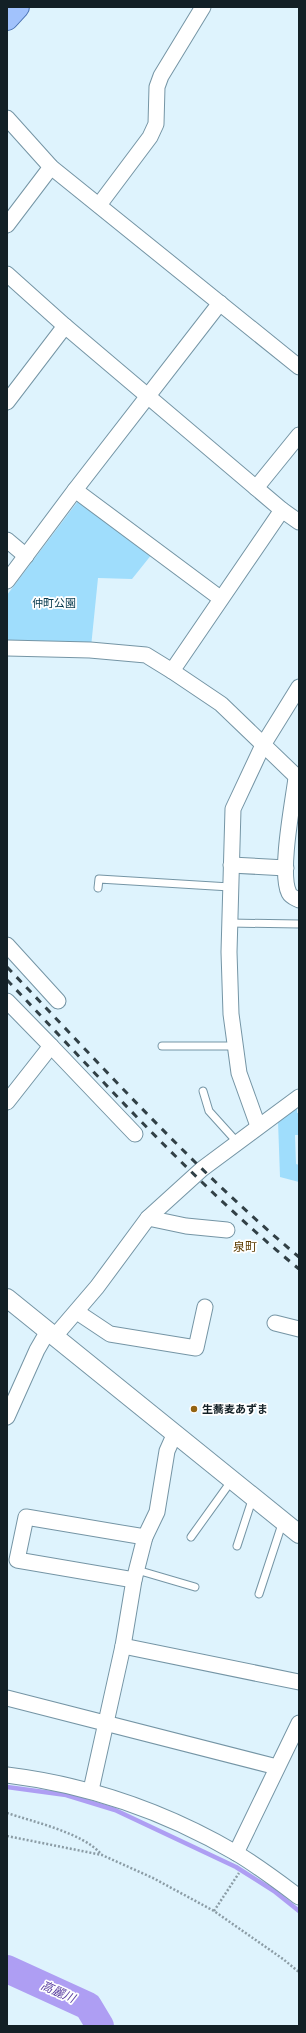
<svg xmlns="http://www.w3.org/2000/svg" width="306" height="2033" font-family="'DejaVu Sans','Noto Sans JP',sans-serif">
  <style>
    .green { fill: #9fddfc }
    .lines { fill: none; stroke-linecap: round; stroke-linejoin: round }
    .stream { stroke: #ae9ef3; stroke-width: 4.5 }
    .river { stroke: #ae9ef3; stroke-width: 28 }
    .service-casing { stroke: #7595a5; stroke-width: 9 }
    .minor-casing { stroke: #7595a5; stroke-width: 17 }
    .tertiary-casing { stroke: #7595a5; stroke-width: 20 }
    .primary-casing { stroke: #476fb0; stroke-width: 24 }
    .path { stroke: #8b9ca5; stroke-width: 2.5; stroke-dasharray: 2 2; stroke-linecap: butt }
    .service { stroke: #fff; stroke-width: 7 }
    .minor { stroke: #fff; stroke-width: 15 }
    .tertiary { stroke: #fff; stroke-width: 18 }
    .primary { stroke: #a1c2fc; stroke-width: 22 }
    .rail { stroke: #314046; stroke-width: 3; stroke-dasharray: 7 7; stroke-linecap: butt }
    .poi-dot { fill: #936311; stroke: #fff; stroke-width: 1.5 }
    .labels { text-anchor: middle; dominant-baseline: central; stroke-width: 3.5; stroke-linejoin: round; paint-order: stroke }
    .park-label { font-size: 11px; fill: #03374b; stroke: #fff }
    .poi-label { font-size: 11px; font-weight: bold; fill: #132026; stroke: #fff; text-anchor: start }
    .neighbourhood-label { font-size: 12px; fill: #5e3e05; stroke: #fff }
    .water-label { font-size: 12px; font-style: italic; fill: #5a3fa1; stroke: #fff }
  </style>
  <rect width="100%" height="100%" fill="#def3fd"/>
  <g class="green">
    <path d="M 78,501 L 152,554 L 132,579 L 98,578 L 91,647 L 7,644 L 7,595 Z"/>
    <path d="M 297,1107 L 297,1113 L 299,1113 L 299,1135 L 295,1135 L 296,1164 L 299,1165 L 299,1182 L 280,1177 L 278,1121 Z"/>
  </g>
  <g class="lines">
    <path class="stream" d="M 7,1787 L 66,1795 L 115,1810 L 236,1867 L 274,1891 L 299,1911"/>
    <path class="river" d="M 7,1969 L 88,2006 L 100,2026"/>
    <g class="service-casing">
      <g id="service">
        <path d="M 98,888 L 99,879 L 230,887"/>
        <path d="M 229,923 L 299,924"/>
        <path d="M 162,1046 L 235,1046"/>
        <path d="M 203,1091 L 209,1111 L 237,1142"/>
        <path d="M 191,1537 L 232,1480"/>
        <path d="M 237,1546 L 253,1497"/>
        <path d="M 137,1570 L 195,1587"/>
        <path d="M 259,1594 L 283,1521"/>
      </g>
    </g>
    <g class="minor-casing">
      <g id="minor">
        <path d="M 7,118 L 51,167 L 299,367"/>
        <path d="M 99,205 L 150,137 L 156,124 L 157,87 L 161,76 L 203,7"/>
        <path d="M 7,225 L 51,167"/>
        <path d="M 7,274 L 65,326 L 282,510 L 299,522"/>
        <path d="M 7,402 L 65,326"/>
        <path d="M 256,488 L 299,435"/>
        <path d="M 75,490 L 220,598"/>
        <path d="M 282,510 L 172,671 L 221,704 L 299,779"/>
        <path d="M 7,540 L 26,556"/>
        <path d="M 7,581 L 75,490 L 220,303"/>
        <path d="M 7,648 L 90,650 L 146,655 L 172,671"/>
        <path d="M 296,778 C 293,802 279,873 289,893 C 291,897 295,898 299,900"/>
        <path d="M 231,865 L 286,868"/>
        <path d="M 7,945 L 58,1001"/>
        <path d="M 7,1001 L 51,1046 L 7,1102"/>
        <path d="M 51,1046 L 135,1134"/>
        <path d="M 258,1126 L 239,1073 L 231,1014 L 229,952 L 233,809 L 263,745 L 299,687"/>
        <path d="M 148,1218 L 186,1226 L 227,1230"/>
        <path d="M 77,1312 L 110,1334 L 196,1348 L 205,1307"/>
        <path d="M 275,1323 L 299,1329"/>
        <path d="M 55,1336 L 97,1287 L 148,1218 L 202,1169 L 299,1097"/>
        <path d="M 7,1417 L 37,1350 L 48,1331"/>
        <path d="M 134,1580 L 17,1560 L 26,1517 L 145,1537"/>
        <path d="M 123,1646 L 299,1682"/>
        <path d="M 7,1698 L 277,1767"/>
        <path d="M 7,1775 C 88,1785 166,1812 236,1853 C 258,1866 279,1882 299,1897"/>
        <path d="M 91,1790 L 123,1646 L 134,1580 L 145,1537 L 157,1512 L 167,1451 L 175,1433"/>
        <path d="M 236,1853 L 299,1723"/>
      </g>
    </g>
    <g class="tertiary-casing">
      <path id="tertiary" d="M 7,1298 L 299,1534"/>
    </g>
    <g class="primary-casing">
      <path id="primary" d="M 7,19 L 18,7"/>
    </g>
    <g class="path">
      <path d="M 7,1813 C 34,1822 83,1833 101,1854"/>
      <path d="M 7,1836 L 102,1855 L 153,1878 L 214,1911 L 283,1959 L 299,1972"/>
      <path d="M 214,1911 L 239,1873"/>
    </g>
    <use href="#service" class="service"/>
    <use href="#minor" class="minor"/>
    <use href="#tertiary" class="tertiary"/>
    <use href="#primary" class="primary"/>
    <g class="rail">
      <path d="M 7,967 C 102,1066 194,1169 299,1257"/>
      <path d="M 7,980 C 101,1079 193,1182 299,1269"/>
    </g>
  </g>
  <circle class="poi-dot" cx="194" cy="1409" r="4"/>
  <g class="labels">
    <g class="park-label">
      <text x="54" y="603">仲町公園</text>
    </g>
    <g class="poi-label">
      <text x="202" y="1409">生蕎麦あずま</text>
    </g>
    <g class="neighbourhood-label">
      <text x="245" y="1247">泉町</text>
    </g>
    <g class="water-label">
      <text transform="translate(58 1992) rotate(24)">高麗川</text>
    </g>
  </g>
  <rect width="306" height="2033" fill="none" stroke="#132026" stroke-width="16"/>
</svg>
